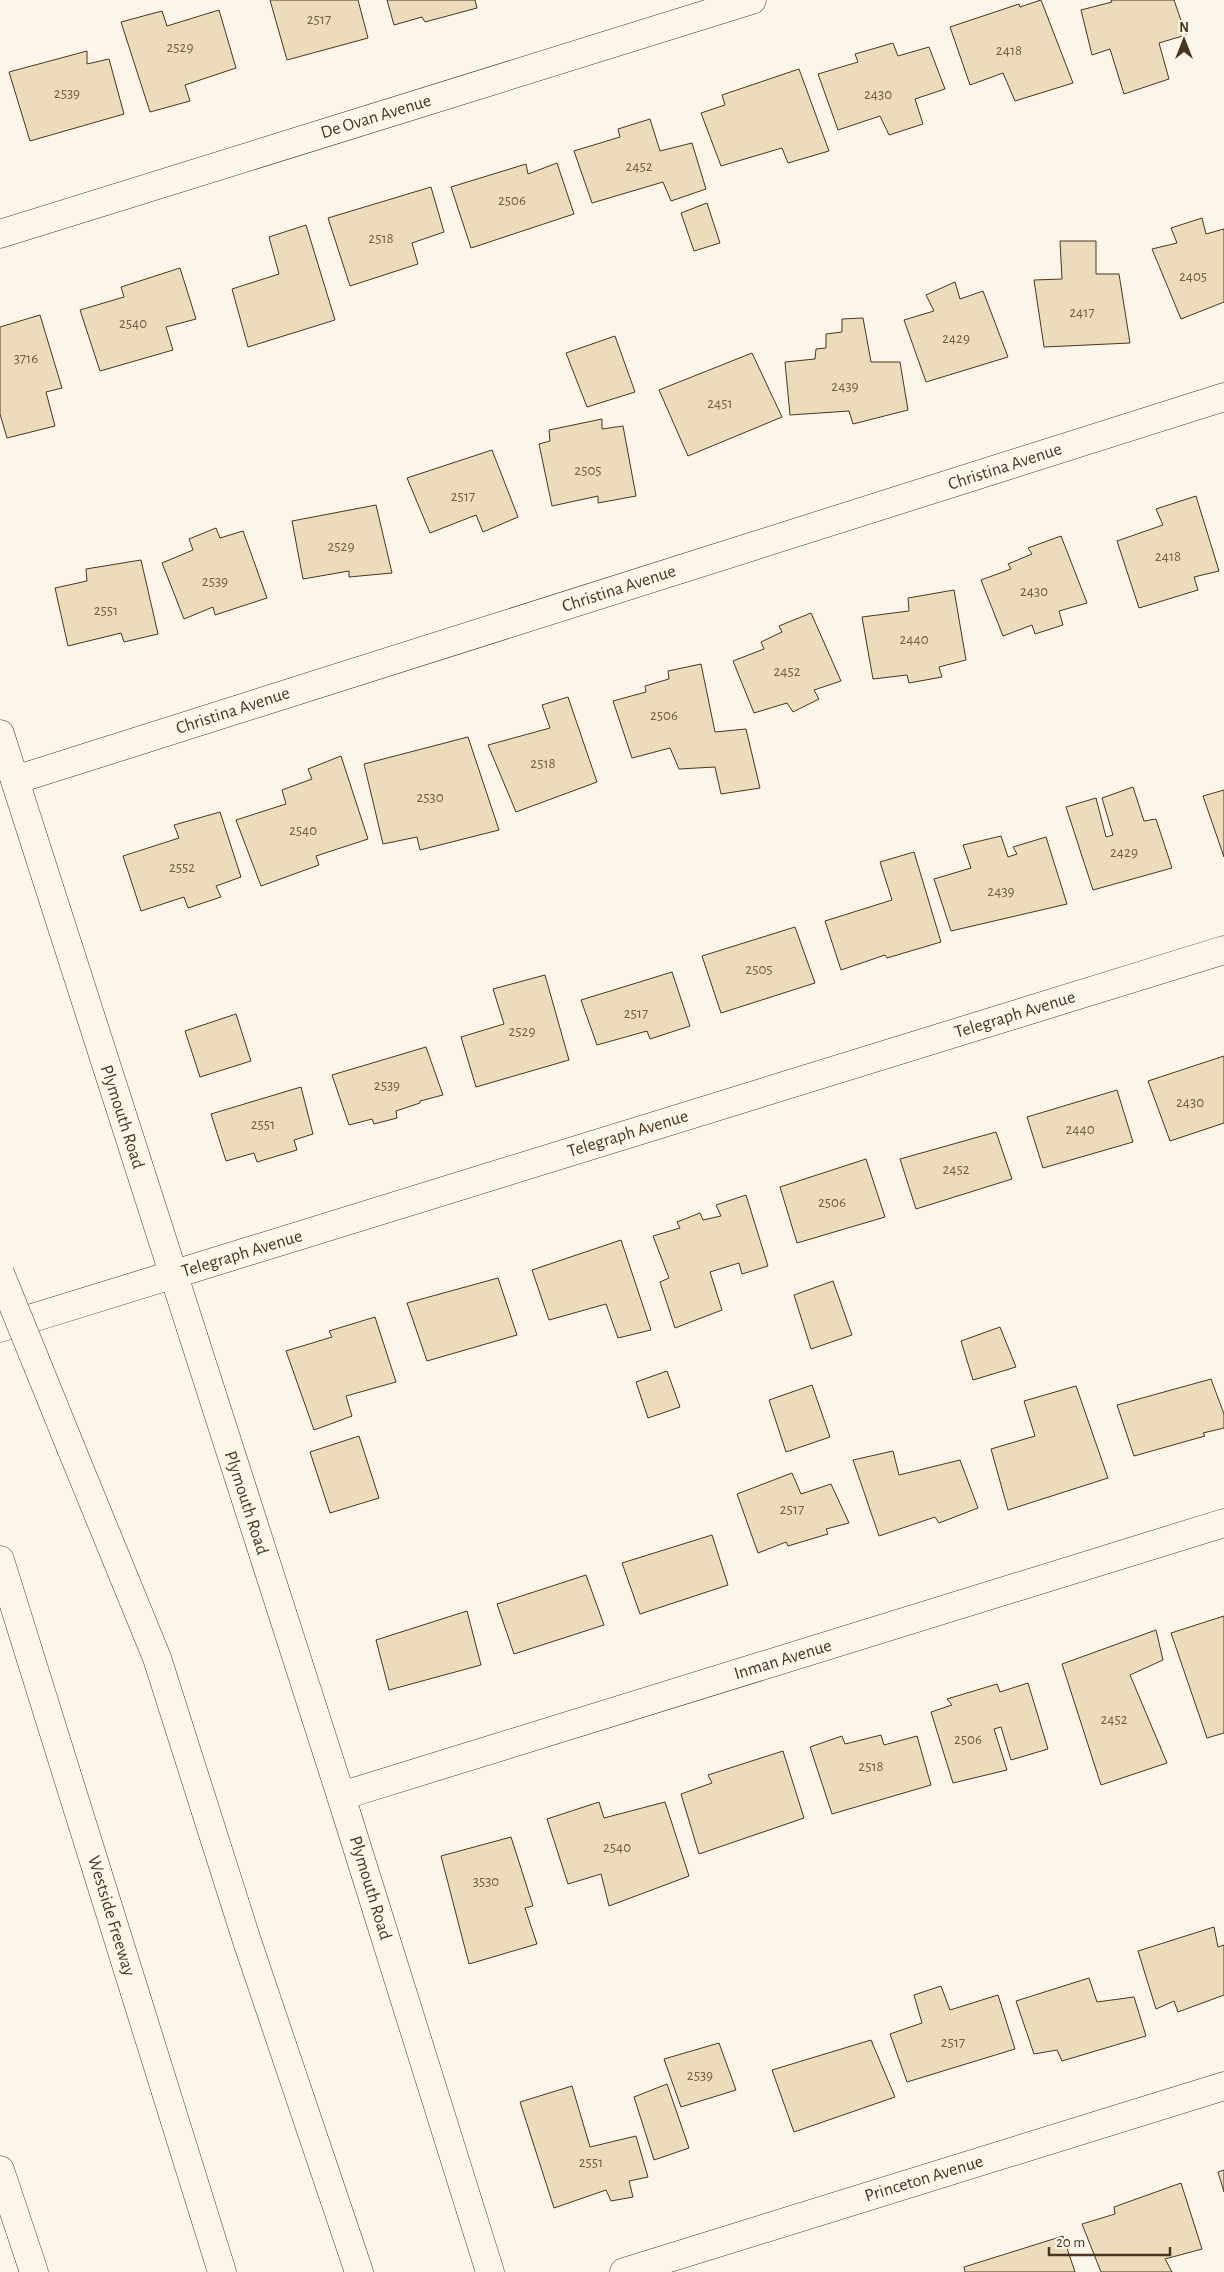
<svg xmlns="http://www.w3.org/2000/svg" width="1224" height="2272" font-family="'Alegreya Sans',sans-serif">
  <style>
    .building { fill: #ecdcbc; stroke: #4a3520 }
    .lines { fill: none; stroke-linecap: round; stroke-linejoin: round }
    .minor-casing { stroke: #4a3520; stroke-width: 29 }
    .tertiary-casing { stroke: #4a3520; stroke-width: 29 }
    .motorway-casing { stroke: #4a3520; stroke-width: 29 }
    .minor { stroke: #fbf6e9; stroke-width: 28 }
    .tertiary { stroke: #fbf6e9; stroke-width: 28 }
    .motorway { stroke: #fbf6e9; stroke-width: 28 }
    .motorway-bridge-casing { stroke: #4a3520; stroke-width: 29; stroke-linecap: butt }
    .motorway-bridge { stroke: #fbf6e9; stroke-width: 28 }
    .labels { text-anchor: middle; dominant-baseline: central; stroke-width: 4; stroke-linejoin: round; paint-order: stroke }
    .number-label { font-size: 15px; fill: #725f47 }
    .street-label { font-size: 18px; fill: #4a3520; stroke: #fbf6e9 }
  </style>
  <rect width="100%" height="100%" fill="#fbf6e9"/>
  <g class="building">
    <path d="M 270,0 L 358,0 L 368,38 L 287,60 Z"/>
    <path d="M 387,0 L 475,0 L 477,8 L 425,22 L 422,17 L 394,25 Z"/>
    <path d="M 1041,0 L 1073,83 L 1015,101 L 1003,73 L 970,85 L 950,27 L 1019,4 L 1020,7 Z"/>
    <path d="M 1111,0 L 1174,0 L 1186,35 L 1159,43 L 1169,79 L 1124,94 L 1110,49 L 1092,55 L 1081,10 L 1112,2 Z"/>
    <path d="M 219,10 L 236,68 L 185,85 L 190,101 L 150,112 L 121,22 L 162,11 L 167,26 Z"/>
    <path d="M 893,43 L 898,56 L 929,47 L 945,89 L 915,99 L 923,124 L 889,135 L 880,116 L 838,130 L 818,74 L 858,62 L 855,54 Z"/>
    <path d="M 87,51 L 87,64 L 109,59 L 124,114 L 30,141 L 9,72 Z"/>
    <path d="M 799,69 L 829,151 L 788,163 L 782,148 L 721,166 L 701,113 L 725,105 L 722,95 Z"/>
    <path d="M 650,119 L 660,151 L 692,143 L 706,189 L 671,201 L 663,182 L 592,203 L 574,151 L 620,137 L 618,129 Z"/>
    <path d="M 557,163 L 574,214 L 471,248 L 451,187 L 526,164 L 528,174 Z"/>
    <path d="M 431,187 L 444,232 L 412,243 L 418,264 L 350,286 L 328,218 Z"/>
    <path d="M 707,203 L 720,243 L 694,251 L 681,213 Z"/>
    <path d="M 1202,218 L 1206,234 L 1224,229 L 1224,302 L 1181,319 L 1152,249 L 1177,243 L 1171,228 Z"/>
    <path d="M 306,225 L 335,320 L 248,347 L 232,289 L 279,274 L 269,237 Z"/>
    <path d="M 1060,241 L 1096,241 L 1096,274 L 1119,274 L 1130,343 L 1044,347 L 1034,280 L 1062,279 Z"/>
    <path d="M 180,268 L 196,319 L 166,327 L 173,350 L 100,371 L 80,310 L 124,297 L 121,287 Z"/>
    <path d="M 955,282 L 960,299 L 983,291 L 1008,357 L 926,382 L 904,320 L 934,311 L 926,295 Z"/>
    <path d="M 40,315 L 62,388 L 46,392 L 55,426 L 7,438 L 0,414 L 0,327 Z"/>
    <path d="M 863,318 L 871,362 L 900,362 L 908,410 L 853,424 L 849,411 L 790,415 L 785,362 L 815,359 L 816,349 L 826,348 L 826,334 L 842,332 L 842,319 Z"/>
    <path d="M 615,336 L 635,392 L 587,407 L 566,353 Z"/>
    <path d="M 752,353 L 782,417 L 688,456 L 659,390 Z"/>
    <path d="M 602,419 L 602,429 L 623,426 L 636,496 L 598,503 L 598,496 L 552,506 L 539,444 L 550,441 L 549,430 Z"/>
    <path d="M 492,450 L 518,517 L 483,532 L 476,515 L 430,533 L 407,478 Z"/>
    <path d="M 1196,496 L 1219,571 L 1194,577 L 1198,590 L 1139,608 L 1117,541 L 1163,525 L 1156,509 Z"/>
    <path d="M 376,505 L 392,573 L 349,577 L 349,571 L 303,579 L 292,521 Z"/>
    <path d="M 216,528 L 220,538 L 243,531 L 267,598 L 215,615 L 213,607 L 184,619 L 162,563 L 193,550 L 189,539 Z"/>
    <path d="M 1061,536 L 1087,603 L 1059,611 L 1063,625 L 1035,634 L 1032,625 L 1003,636 L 981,580 L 1011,569 L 1008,564 L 1032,554 L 1028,548 Z"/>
    <path d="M 141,560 L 158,634 L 124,642 L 121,633 L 68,646 L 55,588 L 87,581 L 86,569 Z"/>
    <path d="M 954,590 L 966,660 L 939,667 L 942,677 L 909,683 L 907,675 L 873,679 L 862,617 L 909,611 L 908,598 Z"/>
    <path d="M 811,613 L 841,681 L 814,690 L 819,699 L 793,712 L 787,703 L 754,713 L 733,661 L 764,649 L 761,642 L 782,632 L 779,626 Z"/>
    <path d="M 701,664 L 715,732 L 746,729 L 760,788 L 721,794 L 715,767 L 679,769 L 670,748 L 632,758 L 613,701 L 646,692 L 645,686 L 669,679 L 668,671 Z"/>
    <path d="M 568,697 L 597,782 L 516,812 L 488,745 L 550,728 L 542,705 Z"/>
    <path d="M 468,737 L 499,830 L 420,850 L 417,837 L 383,844 L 364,764 Z"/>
    <path d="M 341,756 L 368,839 L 316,856 L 319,865 L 261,886 L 236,820 L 286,804 L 282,790 L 312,779 L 308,769 Z"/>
    <path d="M 1133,787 L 1144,821 L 1156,819 L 1172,868 L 1093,890 L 1066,807 L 1096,798 L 1106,837 L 1113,835 L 1102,798 Z"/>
    <path d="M 1224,790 L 1224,857 L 1203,796 Z"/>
    <path d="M 220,812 L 241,877 L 216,886 L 221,897 L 188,908 L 184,897 L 141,911 L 123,856 L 179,838 L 174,825 Z"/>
    <path d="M 1001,836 L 1008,857 L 1017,854 L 1013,847 L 1046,837 L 1067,904 L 951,931 L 934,879 L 971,868 L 963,845 Z"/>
    <path d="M 914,852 L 941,942 L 887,958 L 885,955 L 841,970 L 825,921 L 892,900 L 880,862 Z"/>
    <path d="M 795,927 L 815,983 L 721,1013 L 702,956 Z"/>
    <path d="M 672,972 L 690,1026 L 650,1039 L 647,1031 L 597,1045 L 581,1000 Z"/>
    <path d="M 545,975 L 569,1060 L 476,1087 L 461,1037 L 504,1024 L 493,989 Z"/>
    <path d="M 236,1014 L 251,1061 L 200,1077 L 185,1031 Z"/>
    <path d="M 426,1047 L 443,1095 L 420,1101 L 420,1103 L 396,1111 L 397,1118 L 374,1124 L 372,1119 L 349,1125 L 332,1075 Z"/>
    <path d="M 1224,1056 L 1224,1123 L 1170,1141 L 1148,1081 Z"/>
    <path d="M 301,1087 L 313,1134 L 294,1140 L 297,1150 L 257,1162 L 254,1153 L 226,1161 L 211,1114 Z"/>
    <path d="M 1117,1090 L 1133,1142 L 1043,1168 L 1027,1117 Z"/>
    <path d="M 996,1132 L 1012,1179 L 916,1209 L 900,1159 Z"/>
    <path d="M 866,1159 L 885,1217 L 797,1243 L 780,1187 Z"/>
    <path d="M 746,1195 L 768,1266 L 742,1274 L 739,1263 L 710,1272 L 722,1310 L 675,1328 L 660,1282 L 669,1278 L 653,1236 L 680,1228 L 677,1222 L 700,1213 L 703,1220 L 721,1216 L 716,1205 Z"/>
    <path d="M 621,1240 L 651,1330 L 618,1338 L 606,1304 L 549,1320 L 532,1270 Z"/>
    <path d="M 498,1278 L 517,1335 L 427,1361 L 407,1303 Z"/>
    <path d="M 833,1281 L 852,1335 L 811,1349 L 794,1295 Z"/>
    <path d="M 375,1317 L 396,1382 L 346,1396 L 352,1416 L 314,1430 L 286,1351 L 332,1337 L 329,1331 Z"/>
    <path d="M 1000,1327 L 1016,1367 L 973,1380 L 961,1341 Z"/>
    <path d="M 667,1371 L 680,1407 L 648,1418 L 636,1382 Z"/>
    <path d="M 1211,1379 L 1224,1414 L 1224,1428 L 1203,1433 L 1205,1436 L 1134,1456 L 1117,1405 Z"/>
    <path d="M 812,1385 L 830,1437 L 786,1452 L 769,1400 Z"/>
    <path d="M 1076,1386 L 1108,1478 L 1008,1510 L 991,1449 L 1035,1436 L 1024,1401 Z"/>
    <path d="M 359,1436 L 379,1498 L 330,1513 L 310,1452 Z"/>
    <path d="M 893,1451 L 899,1475 L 960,1460 L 978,1508 L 939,1523 L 935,1517 L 879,1536 L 853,1460 Z"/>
    <path d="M 792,1473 L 801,1494 L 831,1484 L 849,1523 L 826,1529 L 828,1534 L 788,1546 L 786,1542 L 758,1553 L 737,1494 Z"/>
    <path d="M 712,1535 L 728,1585 L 640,1614 L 622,1563 Z"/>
    <path d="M 586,1575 L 604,1625 L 514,1654 L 497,1604 Z"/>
    <path d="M 467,1611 L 481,1665 L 389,1690 L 376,1640 Z"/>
    <path d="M 1224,1616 L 1224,1733 L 1207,1738 L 1171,1633 Z"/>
    <path d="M 1156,1630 L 1163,1660 L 1130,1675 L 1167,1763 L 1101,1785 L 1062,1664 Z"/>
    <path d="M 1028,1683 L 1048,1749 L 1011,1760 L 1001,1727 L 994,1729 L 1007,1770 L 953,1783 L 931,1712 L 952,1705 L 947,1699 L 997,1684 L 1000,1692 Z"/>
    <path d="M 881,1735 L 884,1745 L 917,1736 L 931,1785 L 832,1814 L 810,1747 L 842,1736 L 845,1744 Z"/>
    <path d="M 783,1751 L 804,1818 L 699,1854 L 681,1794 L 712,1783 L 708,1775 Z"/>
    <path d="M 599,1802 L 604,1818 L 665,1802 L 689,1876 L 609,1906 L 601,1874 L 568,1884 L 547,1819 Z"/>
    <path d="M 511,1837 L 533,1906 L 525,1908 L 537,1944 L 469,1964 L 441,1856 Z"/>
    <path d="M 1214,1927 L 1218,1947 L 1224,1945 L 1224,1995 L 1178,2012 L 1174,2001 L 1156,2009 L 1138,1951 Z"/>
    <path d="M 1089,1978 L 1097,2002 L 1134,1997 L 1146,2036 L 1062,2061 L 1057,2050 L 1034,2054 L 1016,2001 Z"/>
    <path d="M 941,1986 L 950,2010 L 998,1995 L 1015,2049 L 907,2082 L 890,2034 L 922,2023 L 914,1995 Z"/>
    <path d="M 871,2040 L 895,2097 L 794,2132 L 772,2070 Z"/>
    <path d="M 719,2043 L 736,2090 L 681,2107 L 664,2059 Z"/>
    <path d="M 667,2084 L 689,2148 L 654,2160 L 634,2097 Z"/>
    <path d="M 572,2086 L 590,2147 L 636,2136 L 648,2177 L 629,2181 L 633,2197 L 611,2201 L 606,2190 L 554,2208 L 520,2102 Z"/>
    <path d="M 1224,2170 L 1224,2192 L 1218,2172 Z"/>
    <path d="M 1181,2183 L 1202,2249 L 1165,2259 L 1172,2272 L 1101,2272 L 1082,2224 L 1115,2214 L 1114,2207 Z"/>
    <path d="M 1063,2236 L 1075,2272 L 965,2272 L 964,2267 Z"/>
  </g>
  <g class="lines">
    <g class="minor-casing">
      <g id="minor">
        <path d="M 0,234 L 752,0"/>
        <path d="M 15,780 L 1224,397"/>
        <path d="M 0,1328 L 1224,950"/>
        <path d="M 341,1796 L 1224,1523"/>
        <path d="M 624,2272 L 1224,2086"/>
      </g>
    </g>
    <g class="tertiary-casing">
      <path id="tertiary" d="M 0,734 L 341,1796 L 490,2272"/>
    </g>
    <g class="motorway-casing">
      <g id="motorway">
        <path d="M 71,1448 L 157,1658 L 247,1941 L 359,2272"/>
        <path d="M 0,1560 L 222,2272"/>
        <path d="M 0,2170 L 34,2272"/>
      </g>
    </g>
    <use href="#minor" class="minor"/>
    <use href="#tertiary" class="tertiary"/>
    <use href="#motorway" class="motorway"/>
    <g class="motorway-bridge-casing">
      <path id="motorway-bridge" d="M 0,1273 L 71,1448"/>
    </g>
    <use href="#motorway-bridge" class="motorway-bridge"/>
  </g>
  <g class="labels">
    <g class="number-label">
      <text x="319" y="19">2517</text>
      <text x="180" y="47">2529</text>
      <text x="1009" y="50">2418</text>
      <text x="67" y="93">2539</text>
      <text x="878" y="94">2430</text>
      <text x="639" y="166">2452</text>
      <text x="512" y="200">2506</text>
      <text x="381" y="238">2518</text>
      <text x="1193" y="276">2405</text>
      <text x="1082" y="312">2417</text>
      <text x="133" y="323">2540</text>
      <text x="956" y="338">2429</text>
      <text x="26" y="358">3716</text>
      <text x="845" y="386">2439</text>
      <text x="720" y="403">2451</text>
      <text x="588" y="470">2505</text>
      <text x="463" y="496">2517</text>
      <text x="341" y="546">2529</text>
      <text x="1168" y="556">2418</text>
      <text x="215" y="581">2539</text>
      <text x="1034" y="591">2430</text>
      <text x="106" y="610">2551</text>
      <text x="914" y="639">2440</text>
      <text x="787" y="671">2452</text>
      <text x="664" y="715">2506</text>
      <text x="543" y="763">2518</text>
      <text x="430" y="797">2530</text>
      <text x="303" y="830">2540</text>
      <text x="1124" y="852">2429</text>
      <text x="182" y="867">2552</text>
      <text x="1001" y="891">2439</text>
      <text x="759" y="969">2505</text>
      <text x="636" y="1013">2517</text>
      <text x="522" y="1031">2529</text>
      <text x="387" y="1085">2539</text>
      <text x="1190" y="1102">2430</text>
      <text x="263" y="1124">2551</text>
      <text x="1080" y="1129">2440</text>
      <text x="956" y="1169">2452</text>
      <text x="832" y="1202">2506</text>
      <text x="792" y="1509">2517</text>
      <text x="1114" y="1719">2452</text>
      <text x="968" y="1739">2506</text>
      <text x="871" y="1766">2518</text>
      <text x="617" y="1847">2540</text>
      <text x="486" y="1881">3530</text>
      <text x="953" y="2042">2517</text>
      <text x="700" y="2075">2539</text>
      <text x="591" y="2162">2551</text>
    </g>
    <g class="street-label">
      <text transform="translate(376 117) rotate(-17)">De Ovan Avenue</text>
      <text transform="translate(1005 467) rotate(-18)">Christina Avenue</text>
      <text transform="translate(619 589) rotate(-18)">Christina Avenue</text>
      <text transform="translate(233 711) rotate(-18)">Christina Avenue</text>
      <text transform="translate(1015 1015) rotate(-17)">Telegraph Avenue</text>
      <text transform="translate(122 1117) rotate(72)">Plymouth Road</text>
      <text transform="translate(628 1134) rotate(-17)">Telegraph Avenue</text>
      <text transform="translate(242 1254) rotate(-17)">Telegraph Avenue</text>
      <text transform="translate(246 1503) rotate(72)">Plymouth Road</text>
      <text transform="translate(783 1660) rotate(-17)">Inman Avenue</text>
      <text transform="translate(370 1888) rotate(73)">Plymouth Road</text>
      <text transform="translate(111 1916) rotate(73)">Westside Freeway</text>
      <text transform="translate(924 2179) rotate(-17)">Princeton Avenue</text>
    </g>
  </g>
  <g transform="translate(1184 40)" stroke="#fbf6e9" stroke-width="4" paint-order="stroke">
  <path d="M0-4L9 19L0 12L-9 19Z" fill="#4a3520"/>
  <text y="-8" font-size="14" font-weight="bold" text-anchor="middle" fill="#4a3520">N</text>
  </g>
  <path d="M1049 2247v8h121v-8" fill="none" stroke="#4a3520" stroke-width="2.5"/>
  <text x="1056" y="2247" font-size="15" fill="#4a3520" stroke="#fbf6e9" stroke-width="4" paint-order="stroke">20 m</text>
</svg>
